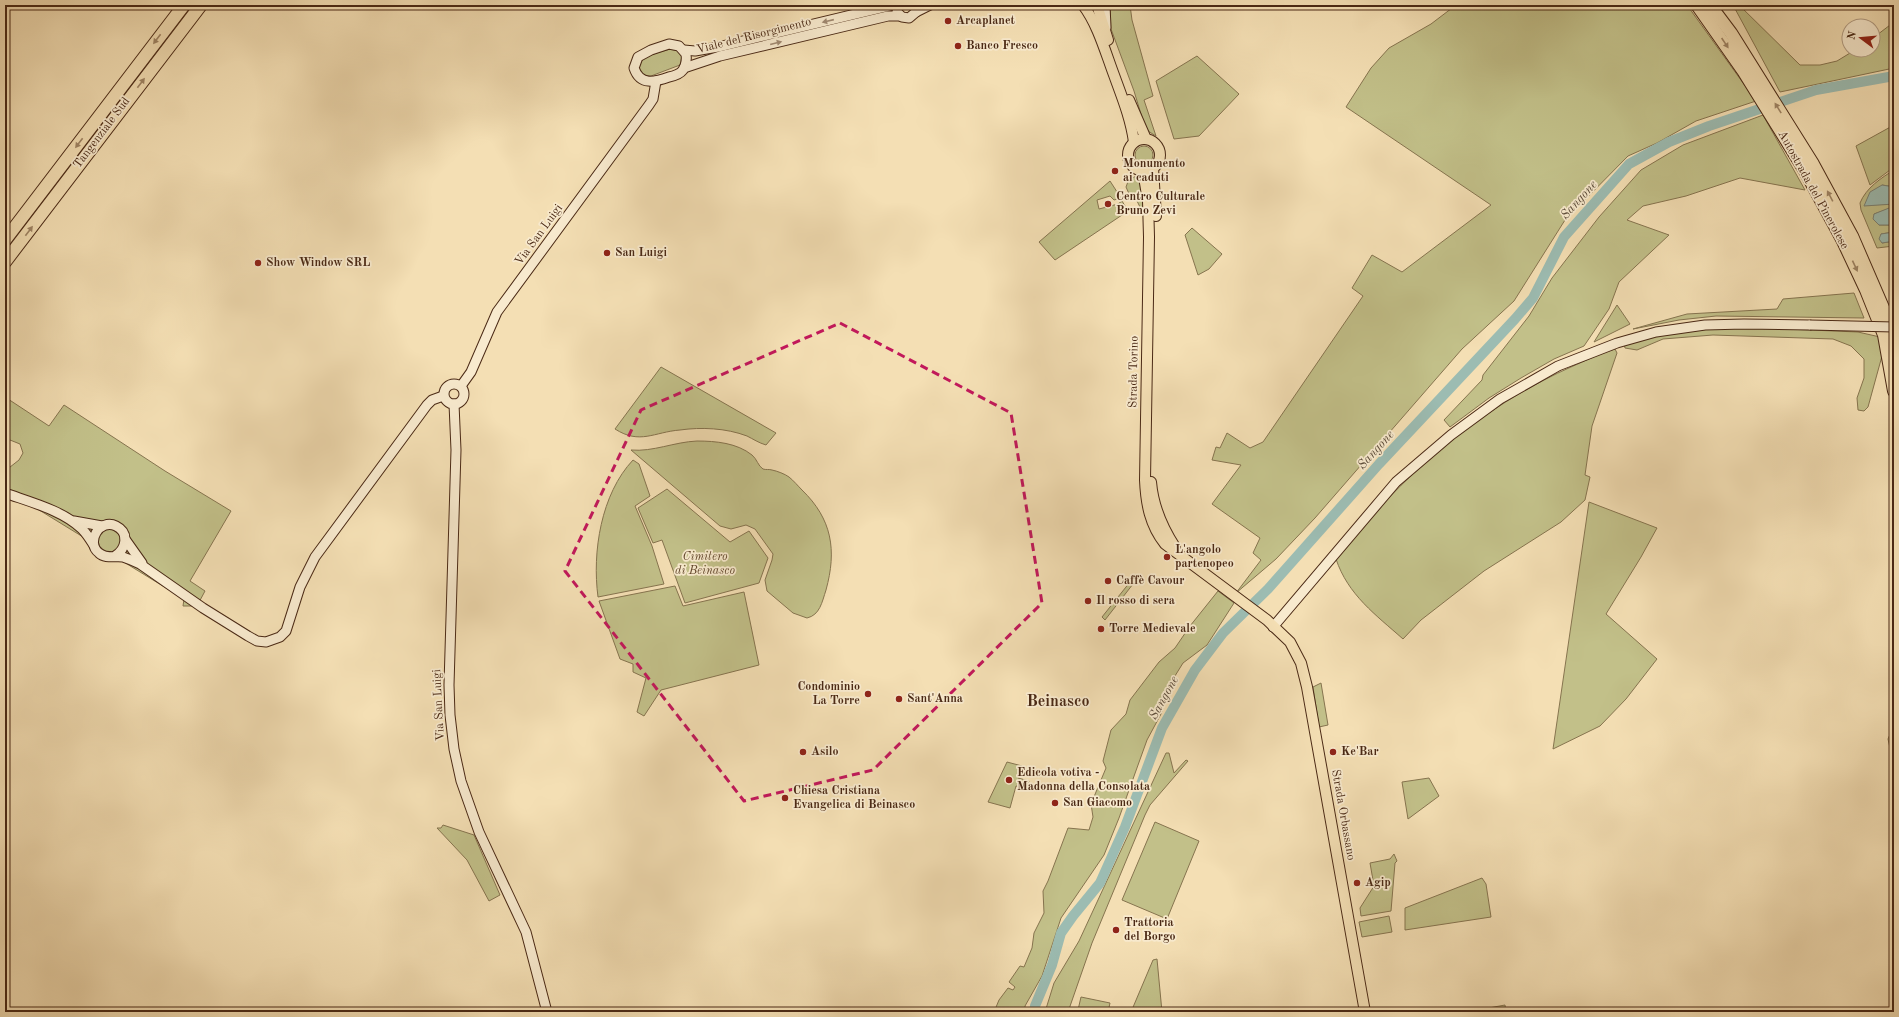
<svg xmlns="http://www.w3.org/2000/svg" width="1899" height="1017" font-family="'Old Standard TT',serif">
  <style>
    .green { fill: #c2c089; stroke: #86744f }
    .water { fill: #9cbcb2; stroke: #7b8173 }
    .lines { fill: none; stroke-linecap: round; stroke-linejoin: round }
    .river { stroke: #9cbcb2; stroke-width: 10 }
    .secondary-casing { stroke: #4a2915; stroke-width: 11 }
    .primary-casing { stroke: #4a2915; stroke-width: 12 }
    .highway-casing { stroke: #4a2915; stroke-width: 14 }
    .secondary { stroke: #f8eace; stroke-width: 9 }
    .primary { stroke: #f4dfb4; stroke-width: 10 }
    .highway { stroke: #f4dfb4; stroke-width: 12 }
    .secondary-bridge-casing { stroke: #4a2915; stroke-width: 11; stroke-linecap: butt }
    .secondary-bridge { stroke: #f8eace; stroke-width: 9 }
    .oneway { fill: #a18a72 }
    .oneway2 { fill: #9f8464 }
    .marked { fill: none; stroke: #c2185b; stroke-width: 3; stroke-dasharray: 8 5; stroke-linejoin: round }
    .poi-dot { fill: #8f2418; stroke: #f8eace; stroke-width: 1.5 }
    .labels { text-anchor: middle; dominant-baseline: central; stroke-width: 3.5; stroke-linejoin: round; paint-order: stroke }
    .poi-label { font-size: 12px; font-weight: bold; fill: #4a2915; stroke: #f8eace; text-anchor: start }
    .street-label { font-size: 12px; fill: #4a2915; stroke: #f8eace }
    .park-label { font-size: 12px; font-style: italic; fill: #62472c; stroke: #f8eace }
    .water-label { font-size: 13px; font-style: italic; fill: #5e4e3c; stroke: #f8eace }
    .district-label { font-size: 16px; font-weight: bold; fill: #4a2915; stroke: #f8eace }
  </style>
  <rect width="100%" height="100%" fill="#f4dfb4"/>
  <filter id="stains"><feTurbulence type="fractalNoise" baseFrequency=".005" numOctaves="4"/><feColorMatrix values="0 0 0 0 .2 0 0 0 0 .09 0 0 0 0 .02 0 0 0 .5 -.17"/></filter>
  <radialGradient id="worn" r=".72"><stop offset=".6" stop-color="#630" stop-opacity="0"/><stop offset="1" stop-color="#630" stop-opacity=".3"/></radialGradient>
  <g class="green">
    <path d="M 1110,5 L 1130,5 L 1132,20 L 1153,96 L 1144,100 L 1156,136 L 1148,131 L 1144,124 L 1134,91 L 1111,29 Z"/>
    <path d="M 1456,5 L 1687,5 L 1756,101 L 1696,121 L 1657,143 L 1628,156 L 1565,220 L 1514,301 L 1462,349 L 1315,518 L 1276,559 L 1236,593 L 1261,560 L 1253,553 L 1260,538 L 1212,504 L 1241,465 L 1212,460 L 1216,447 L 1220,448 L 1227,433 L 1250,448 L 1263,442 L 1363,296 L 1352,288 L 1372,255 L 1402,272 L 1491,205 L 1346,107 L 1371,68 L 1389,48 L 1431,24 Z"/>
    <path d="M 1733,5 L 1739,5 L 1800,65 L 1820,65 L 1837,61 L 1855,50 L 1873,50 L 1873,38 L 1894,22 L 1894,68 L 1780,92 Z"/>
    <path d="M 670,49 L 679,51 L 682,56 L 680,65 L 651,76 L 643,75 L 639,67 C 641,55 659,53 670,49 Z"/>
    <path d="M 1197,56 L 1239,94 L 1199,136 L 1174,139 L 1156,81 Z"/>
    <path d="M 1763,115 L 1805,190 L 1740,178 L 1686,196 L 1643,206 L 1627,220 L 1669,235 L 1619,282 L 1609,309 L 1584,346 L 1554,359 L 1521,378 L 1489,398 L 1450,427 L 1444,420 L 1482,380 L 1483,375 L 1529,316 L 1552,278 L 1599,217 L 1641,170 L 1683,145 Z"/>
    <path d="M 1894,125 L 1894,167 L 1870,185 L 1856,146 Z"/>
    <circle cx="1144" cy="155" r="9"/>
    <path d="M 1894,170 L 1894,187 L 1882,185 L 1865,205 L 1894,204 L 1894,207 L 1874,214 L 1879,225 L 1894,225 L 1894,232 L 1881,234 L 1882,243 L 1894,241 L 1894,246 L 1877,248 L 1861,210 L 1860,203 C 1866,188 1881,178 1894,170 Z"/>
    <path d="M 1137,176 L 1141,180 L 1145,217 L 1134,195 L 1130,196 L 1126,187 L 1129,179 Z"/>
    <path d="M 1110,181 L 1121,198 L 1114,200 L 1110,196 L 1097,200 L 1099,209 L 1118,204 L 1122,201 L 1128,211 L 1055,260 L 1039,242 Z"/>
    <path d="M 1192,228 L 1222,254 L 1209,269 L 1198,275 L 1185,235 Z"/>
    <path d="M 1854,293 L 1864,318 L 1716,316 L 1679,320 L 1633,329 L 1687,314 L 1777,309 L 1783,299 Z"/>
    <path d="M 1617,305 L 1630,324 L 1594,342 Z"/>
    <path d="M 1738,327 L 1858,332 L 1880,337 L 1882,356 L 1868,407 L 1864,411 L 1858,410 L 1857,398 L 1864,378 L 1864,359 L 1851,346 L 1833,339 L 1713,335 L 1663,339 L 1637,350 L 1625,348 L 1624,344 L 1635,340 L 1704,328 Z"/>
    <path d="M 1615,349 L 1617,353 L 1592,426 L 1585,475 L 1590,477 L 1585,500 L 1561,522 L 1484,571 L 1421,620 L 1403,639 C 1376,615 1348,595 1336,559 C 1351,542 1365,523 1381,506 C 1434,449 1499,399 1571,367 C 1585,361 1600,353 1615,349 Z"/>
    <path d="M 661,367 L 776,433 L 766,445 C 759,443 753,439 747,436 C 726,428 701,427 680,430 C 654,432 640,445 615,429 Z"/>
    <path d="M 5,397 L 49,426 L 64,405 L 165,471 L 231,511 L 190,581 L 205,591 L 197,606 L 183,606 L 184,599 L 5,489 L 5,471 L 19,460 L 23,453 L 20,444 L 5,438 Z"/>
    <path d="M 697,441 C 716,441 737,443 752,455 C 757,459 758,466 763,469 C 766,470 769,469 772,470 C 777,471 785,474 789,477 C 794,481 798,486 802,490 C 832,519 837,550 826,590 C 822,602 820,615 807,618 L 793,613 L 767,591 L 765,580 L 772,560 L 773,554 L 755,529 L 746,525 L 731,529 L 720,526 L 631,450 C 653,452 674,442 697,441 Z"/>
    <path d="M 633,460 L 639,464 L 650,496 L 635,506 L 652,546 L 664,584 L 598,597 C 592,552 601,494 633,460 Z"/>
    <path d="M 667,489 L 730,542 L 749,531 L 768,558 L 759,583 L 685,603 L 662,540 L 653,543 L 638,508 Z"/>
    <path d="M 1589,502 L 1657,528 L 1641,557 L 1606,614 L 1657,659 L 1626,699 L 1600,726 L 1553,749 Z"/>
    <path d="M 1130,582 L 1133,584 L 1105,620 L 1102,617 Z"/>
    <path d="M 675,586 L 683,606 L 744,592 L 759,665 L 661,690 L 644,716 L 637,712 L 646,678 L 633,672 L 633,664 L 620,659 L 599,601 Z"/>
    <path d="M 1218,591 L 1234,603 L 1207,645 L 1183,663 L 1170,684 L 1161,714 L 1147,740 L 1119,818 L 1104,855 L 1061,918 L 1042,976 L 1025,1006 L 1025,1012 L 994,1012 L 999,1000 L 1008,988 L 1013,990 L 1015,987 L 1009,982 L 1020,966 L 1024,967 L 1032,948 L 1034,933 L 1044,913 L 1043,891 L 1048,881 L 1068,828 L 1089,830 L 1093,817 L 1091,804 L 1106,768 L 1103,761 L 1111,730 L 1126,714 L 1130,700 L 1159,662 L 1175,648 L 1190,626 Z"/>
    <path d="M 1321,683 L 1328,725 L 1319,727 L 1313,687 Z"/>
    <path d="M 1894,725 L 1894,766 L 1888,739 Z"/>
    <path d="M 1166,753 L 1169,753 L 1174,773 L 1186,760 L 1188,761 L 1150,805 L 1145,815 L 1092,943 L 1068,1012 L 1045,1012 L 1054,983 L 1079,941 Z"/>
    <path d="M 1007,762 L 1022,766 L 1018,778 L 1029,781 L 1026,788 L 1016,786 L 1010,808 L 988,802 Z"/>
    <path d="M 1429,778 L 1439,796 L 1408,819 L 1402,782 Z"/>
    <path d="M 1155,822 L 1199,841 L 1167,919 L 1122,900 Z"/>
    <path d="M 443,825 L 474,835 L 500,895 L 489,901 L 467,860 L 437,828 L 441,828 Z"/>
    <path d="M 1394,854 L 1397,861 L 1395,863 L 1391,911 L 1361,916 L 1360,908 L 1374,886 L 1370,863 L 1390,859 Z"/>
    <path d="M 1482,878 L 1486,884 L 1491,917 L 1405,930 L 1405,908 Z"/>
    <path d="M 1389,916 L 1392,932 L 1362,937 L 1359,922 Z"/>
    <path d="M 1157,959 L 1162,1012 L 1131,1012 L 1153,960 Z"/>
    <path d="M 1081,997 L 1110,1003 L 1108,1012 L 1078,1010 Z"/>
    <path d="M 1505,1005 L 1506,1012 L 1467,1012 Z"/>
  </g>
  <g class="water">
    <path d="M 1882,185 L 1894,187 L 1894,204 L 1864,206 L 1870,192 Z"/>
    <path d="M 1894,206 L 1894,225 L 1879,225 L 1873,219 L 1874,214 Z"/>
    <path d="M 1894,232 L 1894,241 L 1882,243 L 1879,239 L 1881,234 Z"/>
  </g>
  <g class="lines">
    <path class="river" d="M 1034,1012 L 1035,1006 L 1052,965 L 1061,933 L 1073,916 L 1100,883 L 1125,827 L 1162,728 L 1195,670 L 1223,633 L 1268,589 L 1379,464 L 1515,319 L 1533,298 L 1564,237 L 1629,164 L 1669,142 L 1709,126 L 1816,90 L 1894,76"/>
    <g class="secondary-casing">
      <g id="secondary">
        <path d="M 1105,5 L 1106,28"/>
        <path d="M 897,12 L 902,17 L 909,18 L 916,12 L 916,5"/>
        <path d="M 916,12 L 930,5"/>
        <path d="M 669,44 L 679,46 L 686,54 C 687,60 686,65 683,70 C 680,74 674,76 669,77 C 655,82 640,86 634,68 L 638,57 L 651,50 Z"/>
        <path d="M 684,50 L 695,51 L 718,47 L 893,5"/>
        <path d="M 684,68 L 720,56 L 888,16 L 900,16"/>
        <circle cx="454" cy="394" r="10"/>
        <path d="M 461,386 L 471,372 L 497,312 L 649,105 L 653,99 L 656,81"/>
        <path d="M 454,404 L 456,450 L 449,685 L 450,715 L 454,749 L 461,781 L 479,832 L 526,932 L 547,1012"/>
        <path d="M 5,493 C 30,502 62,510 82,529 C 86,533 90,539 93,544"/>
        <path d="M 74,521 L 102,526"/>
        <path d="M 125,539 L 142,563"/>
        <path d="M 115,556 C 126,549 130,533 116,526 C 100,518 85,542 99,553 C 105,559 115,556 123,557 C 129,559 134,561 140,564 L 203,608 L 248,636 L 257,641 L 266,642 L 280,637 L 286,631 L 300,587 L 315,557 L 427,405 L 432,400 L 443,396"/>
        <path d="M 1273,627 L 1396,482 L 1451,435 L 1500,399 L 1558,366 L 1617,343 L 1656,332 L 1705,325 L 1744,324 L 1810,325"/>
      </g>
    </g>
    <g class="primary-casing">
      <g id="primary">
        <path d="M 1083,5 C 1098,25 1105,51 1114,75 C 1122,97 1131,119 1134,142"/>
        <path d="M 1097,5 L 1108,40"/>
        <path d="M 1129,100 L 1146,139"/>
        <circle cx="1144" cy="155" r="16"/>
        <path d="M 1153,168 L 1156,216"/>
        <path d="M 1143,171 L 1148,201 L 1149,237 L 1145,480 C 1146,504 1150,525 1165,544 L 1267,620 L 1290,642 L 1301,663 L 1307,687 L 1365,1012"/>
        <path d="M 1151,482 C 1153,506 1162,527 1175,547"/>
      </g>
    </g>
    <g class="highway-casing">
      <g id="highway">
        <path d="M 1697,5 L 1744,72 L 1804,169 L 1843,241 L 1866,290 L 1884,335 L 1894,391"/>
        <path d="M 1710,5 L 1731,33 L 1813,164 L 1852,236 L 1894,333"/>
        <path d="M 5,240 L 184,5"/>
        <path d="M 5,262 L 201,5"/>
      </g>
    </g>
    <use href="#secondary" class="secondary"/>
    <use href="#primary" class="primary"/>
    <use href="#highway" class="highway"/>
    <g class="secondary-bridge-casing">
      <path id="secondary-bridge" d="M 1810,325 L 1894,327"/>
    </g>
    <use href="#secondary-bridge" class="secondary-bridge"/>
  </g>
  <defs><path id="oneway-solid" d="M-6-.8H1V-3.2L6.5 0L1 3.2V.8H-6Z"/></defs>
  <g class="oneway">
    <use href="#oneway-solid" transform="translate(828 21) rotate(167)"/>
    <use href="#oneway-solid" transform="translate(776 43) rotate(-14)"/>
  </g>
  <g class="oneway2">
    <use href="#oneway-solid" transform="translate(157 39) rotate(127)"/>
    <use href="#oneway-solid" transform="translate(1725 43) rotate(56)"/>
    <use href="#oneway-solid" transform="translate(141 83) rotate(-53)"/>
    <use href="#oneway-solid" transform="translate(1778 108) rotate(-122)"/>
    <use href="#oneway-solid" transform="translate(79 143) rotate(127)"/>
    <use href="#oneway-solid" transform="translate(1830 196) rotate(-118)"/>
    <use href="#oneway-solid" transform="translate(29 231) rotate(-53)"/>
    <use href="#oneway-solid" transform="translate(1855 266) rotate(65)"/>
  </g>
  <path class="marked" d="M 840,323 L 1011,413 L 1042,603 L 873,770 L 744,801 L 565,571 L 641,410 Z"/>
  <g class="poi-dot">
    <circle cx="948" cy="21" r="4"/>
    <circle cx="958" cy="46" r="4"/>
    <circle cx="1115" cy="171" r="4"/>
    <circle cx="1108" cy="204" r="4"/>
    <circle cx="607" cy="253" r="4"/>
    <circle cx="258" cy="263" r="4"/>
    <circle cx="1167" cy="557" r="4"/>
    <circle cx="1108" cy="581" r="4"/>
    <circle cx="1088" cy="601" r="4"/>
    <circle cx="1101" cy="629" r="4"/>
    <circle cx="868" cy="694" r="4"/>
    <circle cx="899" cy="699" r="4"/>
    <circle cx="803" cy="752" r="4"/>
    <circle cx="1333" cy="752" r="4"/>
    <circle cx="1009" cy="780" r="4"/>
    <circle cx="785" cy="798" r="4"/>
    <circle cx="1055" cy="803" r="4"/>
    <circle cx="1357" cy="883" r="4"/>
    <circle cx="1116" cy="930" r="4"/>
  </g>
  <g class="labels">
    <g class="poi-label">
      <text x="956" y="21">Arcaplanet</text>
      <text x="966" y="46">Banco Fresco</text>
      <text x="1123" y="164">Monumento<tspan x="1123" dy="14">ai caduti</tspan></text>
      <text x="1116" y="197">Centro Culturale<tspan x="1116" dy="14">Bruno Zevi</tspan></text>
      <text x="615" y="253">San Luigi</text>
      <text x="266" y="263">Show Window SRL</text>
      <text x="1175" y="550">L'angolo<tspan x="1175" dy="14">partenopeo</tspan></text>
      <text x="1116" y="581">Caffè Cavour</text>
      <text x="1096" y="601">Il rosso di sera</text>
      <text x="1109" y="629">Torre Medievale</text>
      <text x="860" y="687" text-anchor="end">Condominio<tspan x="860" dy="14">La Torre</tspan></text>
      <text x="907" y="699">Sant'Anna</text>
      <text x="811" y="752">Asilo</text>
      <text x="1341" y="752">Ke'Bar</text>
      <text x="1017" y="773">Edicola votiva -<tspan x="1017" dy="14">Madonna della Consolata</tspan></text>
      <text x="793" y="791">Chiesa Cristiana<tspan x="793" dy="14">Evangelica di Beinasco</tspan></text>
      <text x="1063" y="803">San Giacomo</text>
      <text x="1365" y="883">Agip</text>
      <text x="1124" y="923">Trattoria<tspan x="1124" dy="14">del Borgo</tspan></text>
    </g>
    <g class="street-label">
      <text transform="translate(754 36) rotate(-14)">Viale del Risorgimento</text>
      <text transform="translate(102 133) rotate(-53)">Tangenziale Sud</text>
      <text transform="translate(1813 190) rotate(61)">Autostrada del Pinerolese</text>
      <text transform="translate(539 235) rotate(-54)">Via San Luigi</text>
      <text transform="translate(1134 372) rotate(-89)">Strada Torino</text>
      <text transform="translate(439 705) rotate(-93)">Via San Luigi</text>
      <text transform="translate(1343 815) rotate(80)">Strada Orbassano</text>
    </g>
    <g class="park-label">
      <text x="705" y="557">Cimitero<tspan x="705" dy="14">di Beinasco</tspan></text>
    </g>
    <g class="water-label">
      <text transform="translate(1579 200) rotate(-48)">Sangone</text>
      <text transform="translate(1376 450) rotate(-48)">Sangone</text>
      <text transform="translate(1164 698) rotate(-61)">Sangone</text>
    </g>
    <g class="district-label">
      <text x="1058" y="702">Beinasco</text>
    </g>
  </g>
  <rect width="1899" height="1017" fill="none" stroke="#f4dfb4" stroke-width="20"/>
  <rect x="6" y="6" width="1887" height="1005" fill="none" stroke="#4a2915" stroke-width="2"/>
  <rect x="10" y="10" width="1879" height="997" fill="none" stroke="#4a2915"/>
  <g transform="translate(1861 38) rotate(286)"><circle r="19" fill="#f8eace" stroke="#b29d84"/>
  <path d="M0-3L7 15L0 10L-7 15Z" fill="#8f2418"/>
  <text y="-6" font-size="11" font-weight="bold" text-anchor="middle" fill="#4a2915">N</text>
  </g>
  <rect width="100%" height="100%" filter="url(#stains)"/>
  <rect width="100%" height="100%" fill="url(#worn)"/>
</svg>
